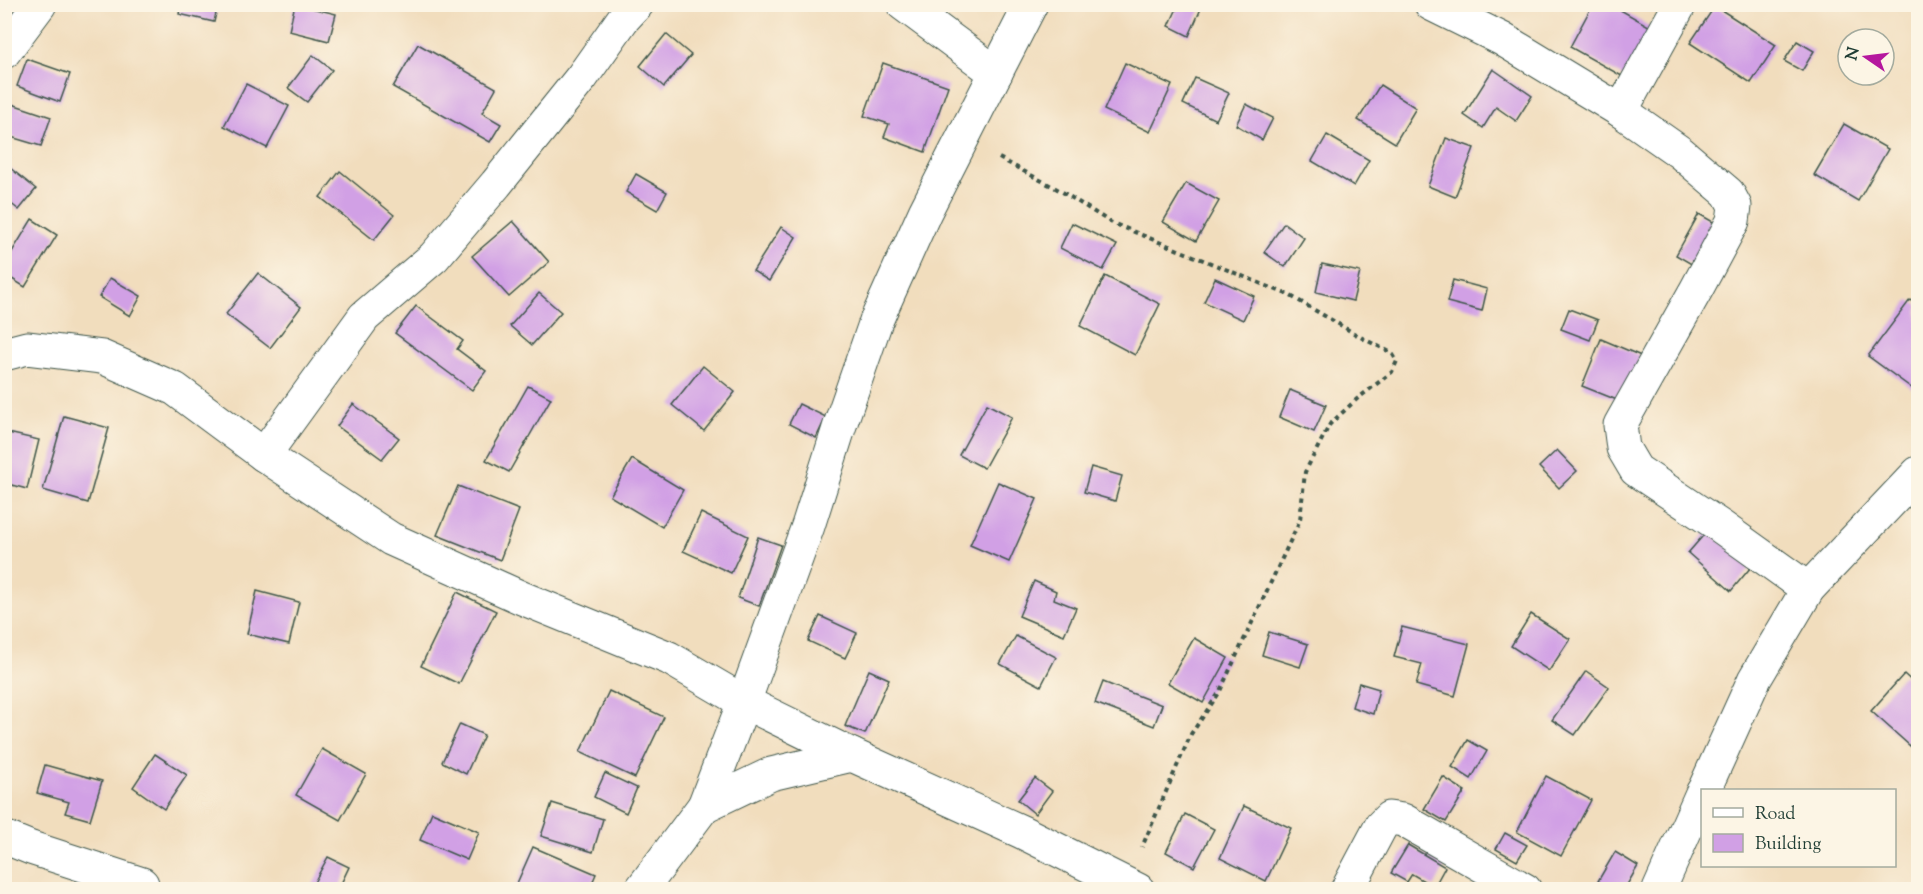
<svg xmlns="http://www.w3.org/2000/svg" width="1923" height="894" font-family="'Sorts Mill Goudy',serif">
  <style>
    .building { fill: #d1a0e5 }
    .lines { fill: none; stroke-linecap: round; stroke-linejoin: round }
    .minor-casing { stroke: #3e5549; stroke-width: 35 }
    .path { stroke: #3e5549; stroke-width: 4; stroke-dasharray: 4.5 4.5; stroke-linecap: butt }
    .minor { stroke: #fff; stroke-width: 33 }
  </style>
  <rect width="100%" height="100%" fill="#fcf5e5"/>
  <filter id="ink" filterUnits="userSpaceOnUse"><feTurbulence type="fractalNoise" baseFrequency=".0167" numOctaves="2"/><feDisplacementMap in="SourceGraphic" scale="12" xChannelSelector="R" yChannelSelector="G"/><feConvolveMatrix kernelMatrix="1 2 1 2 8 2 1 2 1" color-interpolation-filters="sRGB"/></filter>
  <filter id="wash" filterUnits="userSpaceOnUse"><feTurbulence type="fractalNoise" baseFrequency=".008" numOctaves="4" result="noise"/><feDisplacementMap in="SourceGraphic" scale="24" xChannelSelector="R" yChannelSelector="G"/><feGaussianBlur stdDeviation="1.35" result="paint"/><feColorMatrix in="noise" values="0 0 0 0 0 0 0 0 0 0 0 0 0 0 0 0 0 1.4 0 .05"/><feComposite in="paint" operator="in"/></filter>
  <g filter="url(#wash)">
    <rect width="100%" height="100%" fill="#f1ddbd"/>
    <g id="blocks">
      <g class="building">
        <path d="M 181,4 L 218,4 L 214,22 L 179,14 Z"/>
        <path d="M 295,4 L 336,14 L 329,41 L 289,31 Z"/>
        <path d="M 1179,4 L 1203,4 L 1189,36 L 1169,26 Z"/>
        <path d="M 1593,4 L 1610,4 L 1654,29 L 1627,79 L 1570,47 Z"/>
        <path d="M 1715,6 L 1776,45 L 1751,83 L 1690,43 Z"/>
        <path d="M 666,34 L 691,55 L 664,87 L 640,66 Z"/>
        <path d="M 1797,41 L 1814,51 L 1802,71 L 1784,61 Z"/>
        <path d="M 418,44 L 496,88 L 482,113 L 501,124 L 490,142 L 393,87 Z"/>
        <path d="M 313,55 L 332,70 L 307,102 L 288,88 Z"/>
        <path d="M 27,59 L 70,74 L 60,102 L 17,86 Z"/>
        <path d="M 883,63 L 948,86 L 925,152 L 884,137 L 889,124 L 864,116 Z"/>
        <path d="M 1125,63 L 1172,85 L 1150,132 L 1104,110 Z"/>
        <path d="M 1493,69 L 1532,96 L 1516,121 L 1496,107 L 1483,128 L 1464,115 Z"/>
        <path d="M 1195,78 L 1229,93 L 1216,120 L 1183,104 Z"/>
        <path d="M 246,84 L 289,106 L 267,148 L 224,126 Z"/>
        <path d="M 1380,85 L 1416,108 L 1395,143 L 1358,120 Z"/>
        <path d="M 9,103 L 51,117 L 41,146 L 4,135 L 4,117 Z"/>
        <path d="M 1246,104 L 1273,118 L 1262,140 L 1236,125 Z"/>
        <path d="M 1844,124 L 1888,149 L 1858,201 L 1814,175 Z"/>
        <path d="M 1327,135 L 1369,160 L 1354,186 L 1312,161 Z"/>
        <path d="M 1446,138 L 1474,148 L 1455,197 L 1428,186 Z"/>
        <path d="M 4,163 L 36,189 L 19,210 L 4,198 Z"/>
        <path d="M 340,171 L 394,215 L 374,240 L 320,197 Z"/>
        <path d="M 636,174 L 667,192 L 657,210 L 626,192 Z"/>
        <path d="M 1186,183 L 1219,201 L 1196,241 L 1163,222 Z"/>
        <path d="M 1699,214 L 1722,227 L 1700,269 L 1676,255 Z"/>
        <path d="M 32,219 L 57,235 L 25,287 L 4,274 L 4,265 Z"/>
        <path d="M 513,221 L 549,262 L 509,297 L 472,256 Z"/>
        <path d="M 1072,223 L 1117,245 L 1103,270 L 1060,248 Z"/>
        <path d="M 1284,223 L 1304,238 L 1285,267 L 1264,252 Z"/>
        <path d="M 781,227 L 796,237 L 769,281 L 753,271 Z"/>
        <path d="M 1322,264 L 1360,272 L 1353,301 L 1316,292 Z"/>
        <path d="M 258,273 L 301,307 L 270,348 L 226,314 Z"/>
        <path d="M 1105,276 L 1160,304 L 1135,355 L 1080,326 Z"/>
        <path d="M 110,278 L 141,296 L 130,316 L 99,297 Z"/>
        <path d="M 1215,278 L 1254,296 L 1243,320 L 1204,302 Z"/>
        <path d="M 1453,280 L 1487,289 L 1482,311 L 1447,302 Z"/>
        <path d="M 539,293 L 561,312 L 532,345 L 510,326 Z"/>
        <path d="M 1910,300 L 1918,306 L 1918,382 L 1913,389 L 1868,356 Z"/>
        <path d="M 416,306 L 463,341 L 457,349 L 486,371 L 472,390 L 395,333 Z"/>
        <path d="M 1569,309 L 1598,320 L 1590,340 L 1561,329 Z"/>
        <path d="M 1601,339 L 1641,356 L 1622,402 L 1582,386 Z"/>
        <path d="M 703,366 L 735,392 L 704,431 L 672,405 Z"/>
        <path d="M 528,386 L 551,398 L 509,472 L 486,460 Z"/>
        <path d="M 1290,390 L 1326,405 L 1314,432 L 1279,417 Z"/>
        <path d="M 353,404 L 399,438 L 382,459 L 337,426 Z"/>
        <path d="M 799,404 L 826,417 L 816,438 L 789,424 Z"/>
        <path d="M 987,404 L 1012,417 L 984,468 L 959,455 Z"/>
        <path d="M 64,416 L 109,428 L 88,503 L 43,490 Z"/>
        <path d="M 4,432 L 39,440 L 27,489 L 4,483 Z"/>
        <path d="M 1557,450 L 1577,471 L 1559,488 L 1539,467 Z"/>
        <path d="M 632,459 L 683,490 L 662,527 L 610,496 Z"/>
        <path d="M 1091,467 L 1122,476 L 1115,501 L 1084,492 Z"/>
        <path d="M 998,482 L 1037,499 L 1009,562 L 970,545 Z"/>
        <path d="M 458,486 L 519,510 L 500,560 L 437,535 Z"/>
        <path d="M 701,513 L 748,536 L 731,573 L 683,551 Z"/>
        <path d="M 1708,530 L 1751,567 L 1731,591 L 1688,553 Z"/>
        <path d="M 758,537 L 781,545 L 759,606 L 738,598 Z"/>
        <path d="M 1034,581 L 1056,591 L 1054,599 L 1076,608 L 1064,635 L 1019,616 Z"/>
        <path d="M 257,591 L 299,602 L 289,644 L 247,634 Z"/>
        <path d="M 457,592 L 496,611 L 459,684 L 421,666 Z"/>
        <path d="M 1531,614 L 1570,639 L 1549,671 L 1511,646 Z"/>
        <path d="M 820,616 L 857,633 L 845,658 L 808,641 Z"/>
        <path d="M 1402,627 L 1469,644 L 1455,696 L 1416,685 L 1422,664 L 1394,657 Z"/>
        <path d="M 1269,632 L 1308,644 L 1300,667 L 1262,655 Z"/>
        <path d="M 1016,636 L 1056,657 L 1041,686 L 1000,664 Z"/>
        <path d="M 1194,638 L 1228,658 L 1203,703 L 1168,683 Z"/>
        <path d="M 869,670 L 889,679 L 865,734 L 845,726 Z"/>
        <path d="M 1586,671 L 1609,687 L 1575,735 L 1552,720 Z"/>
        <path d="M 1904,674 L 1918,687 L 1918,753 L 1871,711 Z"/>
        <path d="M 1103,682 L 1162,705 L 1154,726 L 1095,703 Z"/>
        <path d="M 1359,683 L 1379,689 L 1373,714 L 1352,707 Z"/>
        <path d="M 609,691 L 664,717 L 635,778 L 580,752 Z"/>
        <path d="M 460,724 L 484,735 L 466,774 L 442,762 Z"/>
        <path d="M 1468,740 L 1487,751 L 1471,779 L 1452,767 Z"/>
        <path d="M 322,749 L 366,774 L 340,820 L 296,795 Z"/>
        <path d="M 155,754 L 187,775 L 164,809 L 133,787 Z"/>
        <path d="M 45,765 L 102,781 L 90,820 L 65,813 L 69,802 L 37,793 Z"/>
        <path d="M 605,773 L 637,788 L 626,813 L 594,797 Z"/>
        <path d="M 1546,776 L 1591,800 L 1561,856 L 1517,832 Z"/>
        <path d="M 1443,777 L 1465,791 L 1446,822 L 1424,809 Z"/>
        <path d="M 1035,778 L 1052,791 L 1035,814 L 1018,800 Z"/>
        <path d="M 552,803 L 603,819 L 593,852 L 541,836 Z"/>
        <path d="M 1244,806 L 1291,828 L 1266,881 L 1220,858 Z"/>
        <path d="M 432,812 L 479,832 L 467,860 L 420,840 Z"/>
        <path d="M 1185,814 L 1214,829 L 1194,867 L 1166,852 Z"/>
        <path d="M 1505,833 L 1527,845 L 1517,861 L 1496,849 Z"/>
        <path d="M 1408,845 L 1445,867 L 1434,887 L 1412,874 L 1407,882 L 1391,873 Z"/>
        <path d="M 533,847 L 596,874 L 589,890 L 514,890 Z"/>
        <path d="M 1615,852 L 1638,866 L 1624,890 L 1613,890 L 1598,881 Z"/>
        <path d="M 328,857 L 349,867 L 338,890 L 310,890 Z"/>
      </g>
    </g>
  </g>
  <g filter="url(#ink)">
    <use href="#blocks" fill-opacity="0" stroke="#3e5549" stroke-width="1.5"/>
    <g class="lines">
      <g class="minor-casing">
        <g id="minor">
          <path d="M 903,4 L 996,73"/>
          <path d="M 1431,4 L 1502,39 L 1621,111 L 1680,4"/>
          <path d="M 4,52 L 40,4"/>
          <path d="M 1621,111 L 1681,153 L 1728,193 L 1735,206 L 1733,221 L 1696,290 L 1620,425 L 1623,448 L 1636,470 L 1720,526 L 1808,589"/>
          <path d="M 4,354 L 27,348 L 102,357 L 175,389 L 264,455 L 391,539 L 522,598 L 669,658 L 744,702 L 852,755"/>
          <path d="M 264,455 L 364,317 L 434,257 L 496,184 L 582,77 L 623,19 L 637,4"/>
          <path d="M 1704,790 L 1754,680 L 1808,589 L 1918,473"/>
          <path d="M 704,806 L 744,702 L 808,526 L 840,425 L 876,321 L 925,212 L 1031,4"/>
          <path d="M 4,837 L 31,848 L 142,884"/>
          <path d="M 641,890 L 704,806 L 771,774 L 852,755 L 1022,832 L 1138,890"/>
          <path d="M 1347,890 L 1381,826 L 1389,818 L 1403,820 L 1525,890"/>
          <path d="M 1659,890 L 1702,793"/>
        </g>
      </g>
      <path class="path" d="M 999,158 L 1061,191 L 1110,222 L 1289,295 L 1364,339 L 1392,353 L 1397,361 L 1392,372 L 1357,399 L 1330,424 L 1305,472 L 1300,520 L 1219,693 L 1191,734 L 1142,847"/>
      <use href="#minor" class="minor"/>
    </g>
  </g>
  <rect width="1923" height="894" fill="none" stroke="#fcf5e5" stroke-width="24"/>
  <rect x="1701" y="789" width="195" height="78" fill="#fcf5e5" stroke="#a4ab9e" stroke-width="1.5"/>
  <rect x="1713" y="808" width="30" height="9" fill="#ffffff" stroke="#a4ab9e" stroke-width="1.5"/>
  <text x="1755" y="819" font-size="18" fill="#1f3d34">Road</text>
  <rect x="1713" y="834" width="30" height="18" fill="#d1a0e5" stroke="#a4ab9e" stroke-width="1.5"/>
  <text x="1755" y="849" font-size="18" fill="#1f3d34">Building</text>
  <g transform="translate(1866 57) rotate(284)"><circle r="28" fill="#fcf5e5" stroke="#a4ab9e" stroke-width="1.5"/>
  <path d="M0-4.5L10 22L0 15L-10 22Z" fill="#b5179e"/>
  <text y="-9" font-size="16" font-weight="bold" text-anchor="middle" fill="#1f3d34">N</text>
  </g>
</svg>
